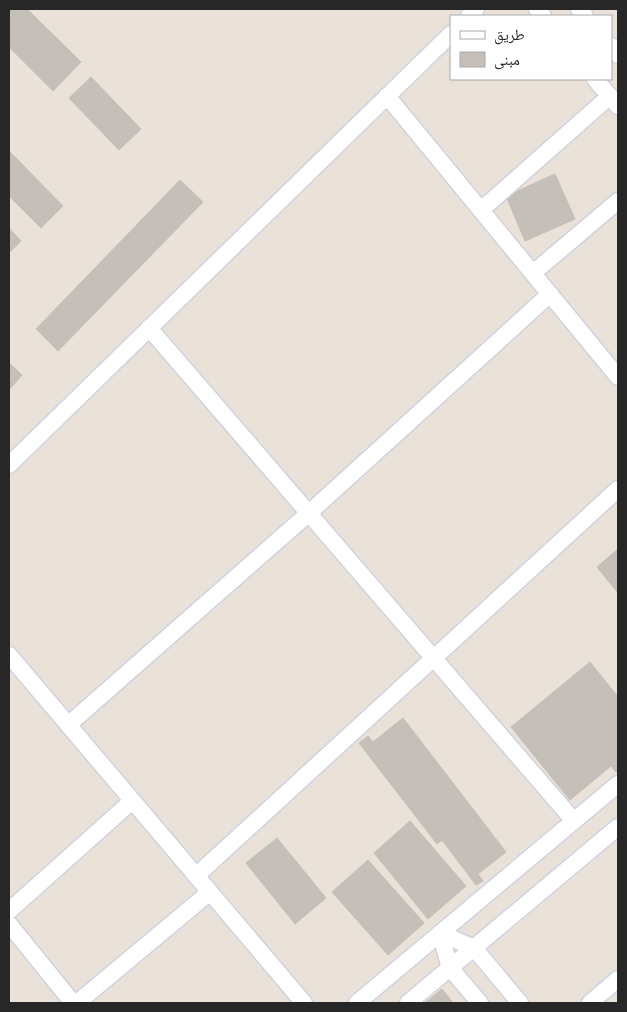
<svg xmlns="http://www.w3.org/2000/svg" width="627" height="1012" font-family="Barlow,'Noto Naskh Arabic',sans-serif">
  <style>
    .building { fill: #c5bfb9; stroke: #c5beb3 }
    .lines { fill: none; stroke-linecap: round; stroke-linejoin: round }
    .street-casing { stroke: #cfd3e0; stroke-width: 19 }
    .street { stroke: #fff; stroke-width: 16 }
  </style>
  <rect width="100%" height="100%" fill="#eae2d9"/>
  <g class="building">
    <path d="M 9,9 L 27,9 L 81,62 L 53,91 L 9,47 Z"/>
    <path d="M 91,77 L 141,129 L 119,150 L 69,98 Z"/>
    <path d="M 9,151 L 63,206 L 41,228 L 9,196 Z"/>
    <path d="M 555,174 L 575,219 L 525,241 L 506,196 Z"/>
    <path d="M 180,180 L 203,202 L 58,351 L 36,329 Z"/>
    <path d="M 9,228 L 21,241 L 9,253 Z"/>
    <path d="M 9,363 L 22,375 L 9,390 Z"/>
    <path d="M 618,549 L 618,593 L 597,567 Z"/>
    <path d="M 590,662 L 618,697 L 618,771 L 616,772 L 611,766 L 570,800 L 511,727 Z"/>
    <path d="M 403,718 L 506,852 L 478,874 L 483,881 L 476,885 L 442,840 L 437,844 L 359,743 L 368,736 L 373,742 Z"/>
    <path d="M 410,821 L 466,886 L 428,919 L 374,853 Z"/>
    <path d="M 277,838 L 326,898 L 295,924 L 246,863 Z"/>
    <path d="M 368,860 L 424,923 L 388,955 L 332,892 Z"/>
    <path d="M 442,989 L 453,1003 L 425,1003 Z"/>
  </g>
  <g class="lines">
    <g class="street-casing">
      <g id="street">
        <path d="M 537,9 L 543,16"/>
        <path d="M 579,9 L 585,16"/>
        <path d="M 469,16 L 476,9"/>
        <path d="M 611,46 L 618,55"/>
        <path d="M 595,79 L 618,106"/>
        <path d="M 387,96 L 618,377"/>
        <path d="M 481,210 L 610,96"/>
        <path d="M 533,273 L 618,201"/>
        <path d="M 149,328 L 574,821"/>
        <path d="M 9,465 L 451,34"/>
        <path d="M 9,655 L 304,1003"/>
        <path d="M 68,725 L 309,513 L 550,294"/>
        <path d="M 196,876 L 618,489"/>
        <path d="M 9,911 L 132,801"/>
        <path d="M 9,924 L 73,1003"/>
        <path d="M 77,1003 L 210,892"/>
        <path d="M 357,1003 L 618,784"/>
        <path d="M 408,1003 L 618,827"/>
        <path d="M 480,1003 L 450,968 L 440,933 L 474,948 L 520,1003"/>
        <path d="M 590,1003 L 618,979"/>
      </g>
    </g>
    <use href="#street" class="street"/>
  </g>
  <rect width="627" height="1012" fill="none" stroke="#272727" stroke-width="20"/>
  <rect x="450" y="15" width="162" height="65" fill="#ffffff" stroke="#a9a9a9"/>
  <rect x="460" y="31" width="25" height="8" fill="#ffffff" stroke="#a9a9a9"/>
  <text x="494" y="40" font-size="15" fill="#272727">طريق</text>
  <rect x="460" y="52" width="25" height="15" fill="#c5bfb9" stroke="#a9a9a9"/>
  <text x="494" y="65" font-size="15" fill="#272727">مبنى</text>
</svg>
